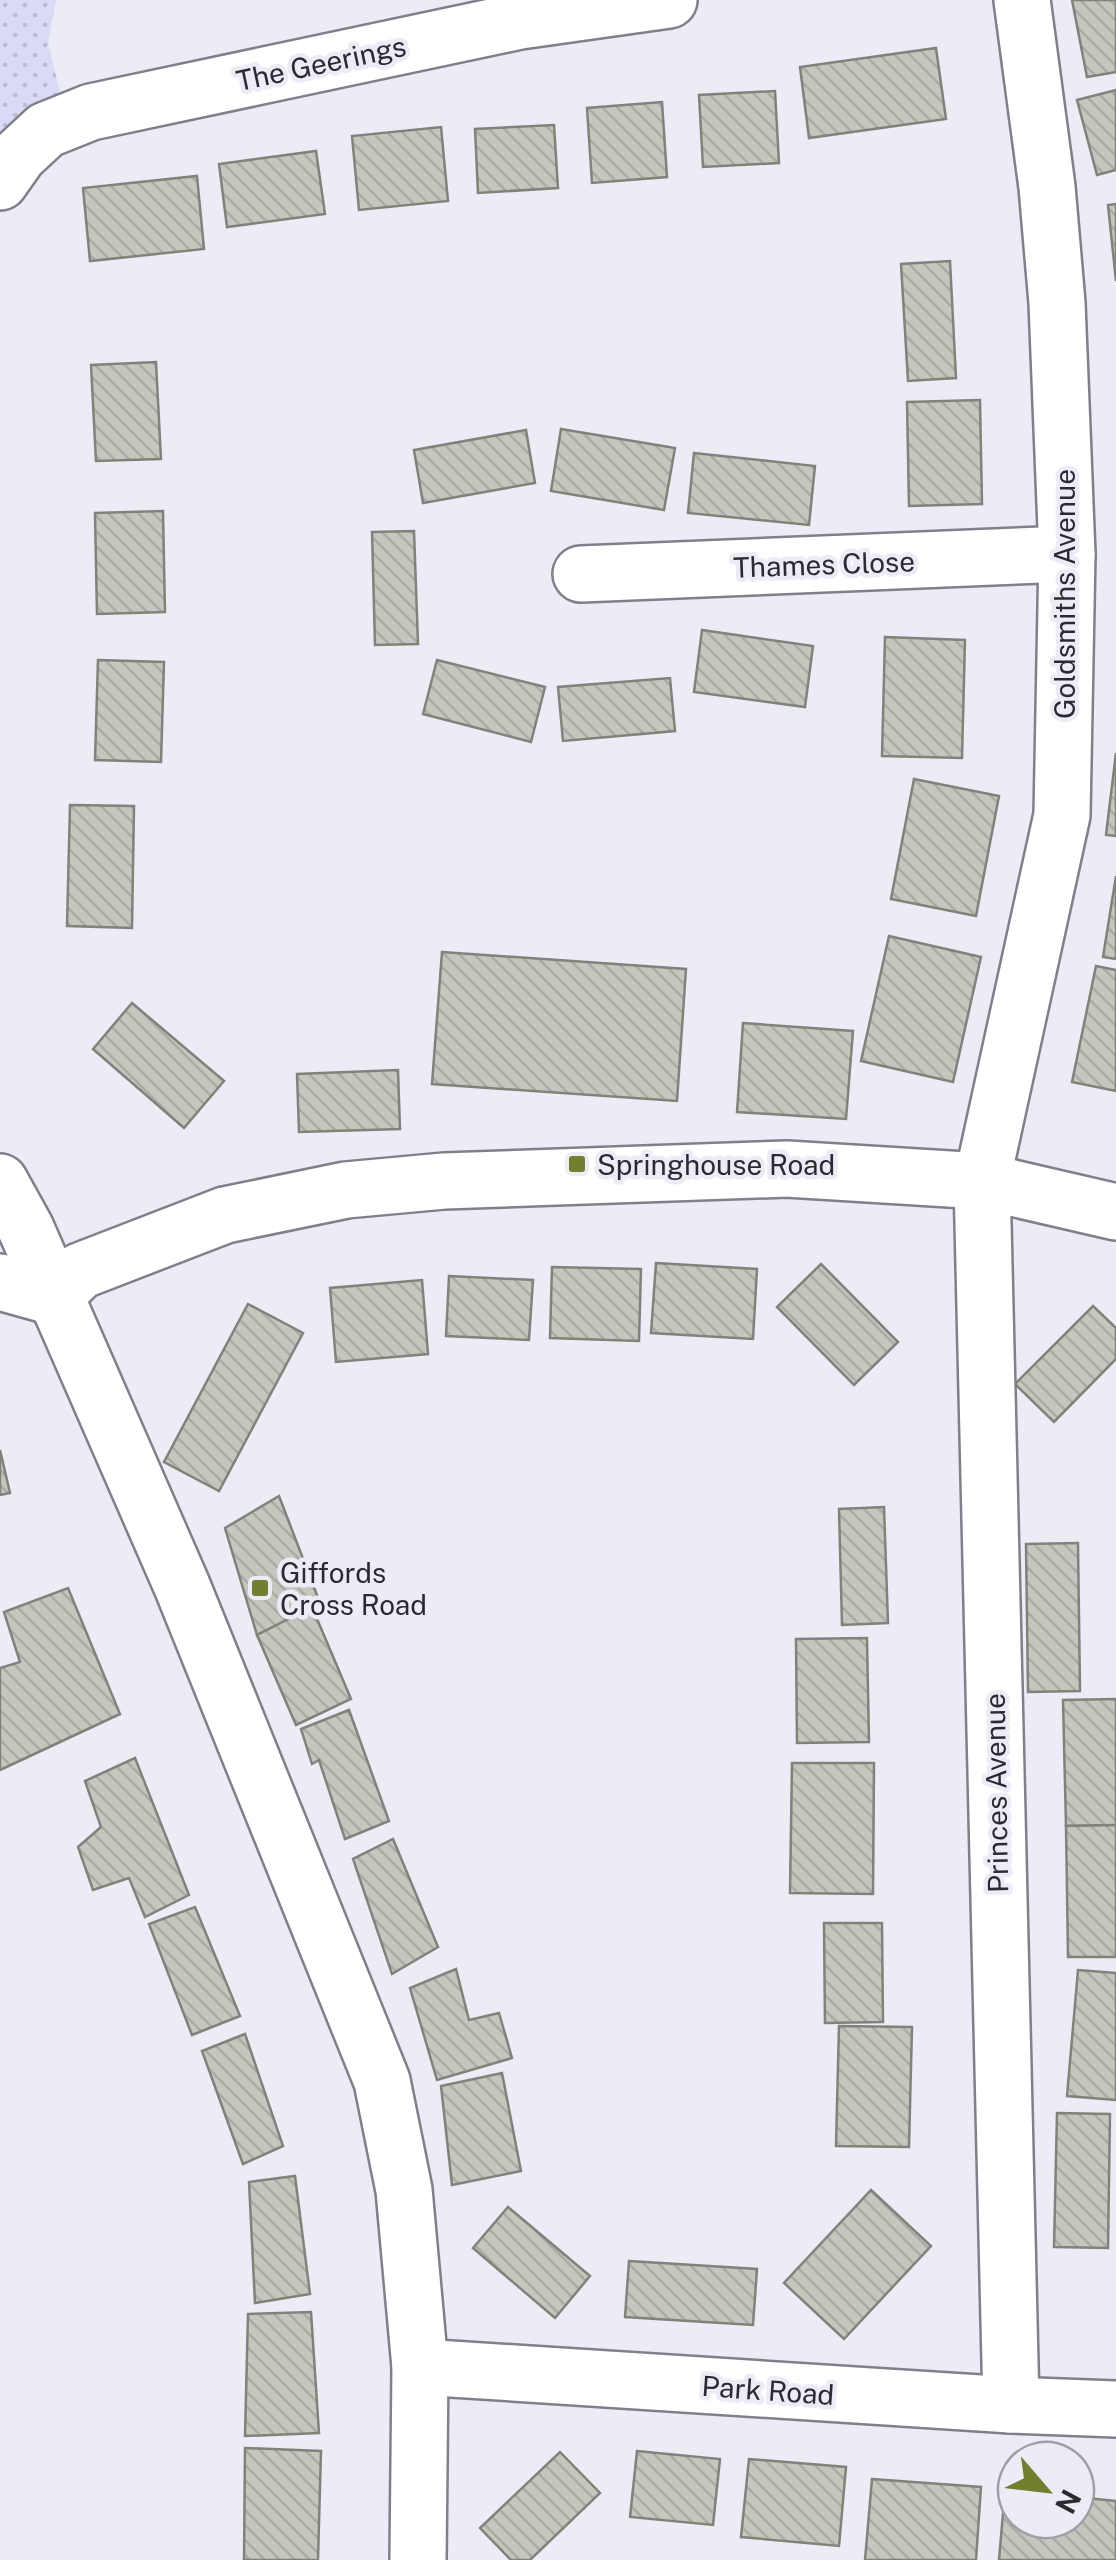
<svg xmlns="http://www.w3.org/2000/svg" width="1116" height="2560" font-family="'Public Sans',sans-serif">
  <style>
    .grass { fill: url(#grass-dots) }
    .building { fill: url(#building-back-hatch); stroke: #80837a; stroke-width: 2.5 }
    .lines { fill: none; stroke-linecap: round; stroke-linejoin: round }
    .minor-casing { stroke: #7f8089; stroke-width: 60 }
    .minor { stroke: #fff; stroke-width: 55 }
    .poi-dot { fill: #70802e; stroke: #ececf7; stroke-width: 4 }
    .labels { text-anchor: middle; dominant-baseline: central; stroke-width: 9; stroke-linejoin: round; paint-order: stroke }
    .street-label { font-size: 28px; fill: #2b2b2f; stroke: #ececf7 }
    .poi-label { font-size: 28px; fill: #2b2b2f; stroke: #ececf7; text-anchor: start }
  </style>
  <defs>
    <pattern id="grass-dots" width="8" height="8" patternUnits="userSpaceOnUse" patternTransform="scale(2.5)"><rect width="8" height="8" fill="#dadaf7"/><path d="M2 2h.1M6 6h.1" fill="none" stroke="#bbbbd4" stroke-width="1.8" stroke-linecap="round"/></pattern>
    <pattern id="building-back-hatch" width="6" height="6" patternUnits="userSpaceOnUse" patternTransform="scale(2.5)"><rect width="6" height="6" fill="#c5c7be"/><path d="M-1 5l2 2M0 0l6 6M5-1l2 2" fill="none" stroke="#a9aba4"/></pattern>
  </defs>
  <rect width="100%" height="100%" fill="#ececf7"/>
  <path class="grass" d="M 0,0 L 56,0 L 48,43 L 65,113 L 0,139 Z"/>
  <g class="building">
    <path d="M 1072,0 L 1116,0 L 1116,72 L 1087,77 Z"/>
    <path d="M 936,48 L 946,119 L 809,138 L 800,67 Z"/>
    <path d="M 1116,90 L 1116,170 L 1097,175 L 1077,100 Z"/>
    <path d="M 775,91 L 779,163 L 703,167 L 699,95 Z"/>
    <path d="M 662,102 L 667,177 L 592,183 L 587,108 Z"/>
    <path d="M 554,125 L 558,188 L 478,193 L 475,129 Z"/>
    <path d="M 441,127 L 448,201 L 359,210 L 352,136 Z"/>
    <path d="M 316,151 L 325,214 L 227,227 L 219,164 Z"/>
    <path d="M 197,176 L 204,249 L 90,261 L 83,188 Z"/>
    <path d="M 1116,204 L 1116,281 L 1108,205 Z"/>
    <path d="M 950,261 L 956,378 L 908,381 L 901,264 Z"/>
    <path d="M 156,362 L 161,459 L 96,461 L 91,365 Z"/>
    <path d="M 980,400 L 982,504 L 909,506 L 907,402 Z"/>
    <path d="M 561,429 L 675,448 L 664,510 L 551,491 Z"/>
    <path d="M 526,430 L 535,483 L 423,503 L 414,450 Z"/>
    <path d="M 694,453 L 815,466 L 809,525 L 688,513 Z"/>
    <path d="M 163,511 L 165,612 L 97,614 L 95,513 Z"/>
    <path d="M 414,531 L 418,644 L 375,645 L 372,532 Z"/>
    <path d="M 702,630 L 813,646 L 805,707 L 694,692 Z"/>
    <path d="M 885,637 L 965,640 L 962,758 L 882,756 Z"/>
    <path d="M 98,660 L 164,662 L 161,762 L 95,760 Z"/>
    <path d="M 437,660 L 545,687 L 531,742 L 423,714 Z"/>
    <path d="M 670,678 L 675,731 L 563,741 L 558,687 Z"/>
    <path d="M 1116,753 L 1116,836 L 1106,835 Z"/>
    <path d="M 914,779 L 999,796 L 976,916 L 891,899 Z"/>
    <path d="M 70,805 L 134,806 L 132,928 L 67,926 Z"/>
    <path d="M 1116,876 L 1116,959 L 1103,957 Z"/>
    <path d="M 889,936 L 981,957 L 953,1082 L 861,1061 Z"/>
    <path d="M 442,952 L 686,969 L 677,1101 L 432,1084 Z"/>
    <path d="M 1096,966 L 1116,970 L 1116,1091 L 1072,1082 Z"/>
    <path d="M 132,1003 L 224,1081 L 184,1128 L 93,1049 Z"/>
    <path d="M 743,1023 L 853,1031 L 846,1119 L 737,1112 Z"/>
    <path d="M 398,1070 L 400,1129 L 299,1132 L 297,1074 Z"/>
    <path d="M 656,1263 L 757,1269 L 753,1339 L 651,1333 Z"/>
    <path d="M 821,1264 L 898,1342 L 854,1385 L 777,1307 Z"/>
    <path d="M 552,1267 L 641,1269 L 639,1341 L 550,1338 Z"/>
    <path d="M 449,1276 L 533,1280 L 529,1340 L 446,1336 Z"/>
    <path d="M 422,1280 L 428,1354 L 336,1362 L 330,1288 Z"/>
    <path d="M 248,1304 L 303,1333 L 219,1491 L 164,1462 Z"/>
    <path d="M 1093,1306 L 1116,1328 L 1116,1359 L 1054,1422 L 1015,1384 Z"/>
    <path d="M 0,1450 L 10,1493 L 0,1495 Z"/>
    <path d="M 279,1496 L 320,1603 L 257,1635 L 225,1528 Z"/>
    <path d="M 884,1507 L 888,1623 L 842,1625 L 839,1509 Z"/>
    <path d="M 1078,1543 L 1080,1691 L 1028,1692 L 1026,1544 Z"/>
    <path d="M 68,1588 L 120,1714 L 0,1770 L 0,1668 L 20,1662 L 4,1612 Z"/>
    <path d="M 312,1607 L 351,1699 L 296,1725 L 257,1635 Z"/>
    <path d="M 867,1638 L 869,1742 L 797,1743 L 796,1639 Z"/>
    <path d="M 1116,1699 L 1116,1825 L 1066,1826 L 1063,1700 Z"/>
    <path d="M 349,1710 L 389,1821 L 345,1839 L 319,1760 L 312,1764 L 301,1729 Z"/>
    <path d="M 135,1758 L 189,1895 L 145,1917 L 129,1878 L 93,1890 L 78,1847 L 101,1827 L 85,1781 Z"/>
    <path d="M 792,1763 L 874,1763 L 873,1894 L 790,1893 Z"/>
    <path d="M 1116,1825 L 1116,1957 L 1068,1957 L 1066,1826 Z"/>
    <path d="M 393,1839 L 438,1947 L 392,1974 L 353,1859 Z"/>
    <path d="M 195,1907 L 240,2016 L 192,2035 L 149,1924 Z"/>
    <path d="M 824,1923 L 882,1923 L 883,2022 L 825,2023 Z"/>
    <path d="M 456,1969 L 469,2020 L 499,2013 L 512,2058 L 437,2080 L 410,1988 Z"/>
    <path d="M 1078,1970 L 1116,1973 L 1116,2100 L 1067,2096 Z"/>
    <path d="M 839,2026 L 912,2027 L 909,2147 L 836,2146 Z"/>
    <path d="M 245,2034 L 283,2146 L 243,2164 L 202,2051 Z"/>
    <path d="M 502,2073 L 521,2171 L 452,2185 L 441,2086 Z"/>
    <path d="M 1057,2113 L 1110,2114 L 1108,2248 L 1054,2247 Z"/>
    <path d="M 295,2176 L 310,2294 L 255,2303 L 249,2182 Z"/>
    <path d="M 871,2190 L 931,2246 L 844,2339 L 784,2283 Z"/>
    <path d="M 508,2207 L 590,2276 L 555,2318 L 473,2248 Z"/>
    <path d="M 629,2261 L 757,2269 L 753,2325 L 625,2317 Z"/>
    <path d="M 311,2312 L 319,2433 L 245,2436 L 248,2314 Z"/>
    <path d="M 245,2448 L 321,2451 L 318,2560 L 244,2560 Z"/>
    <path d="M 637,2451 L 720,2459 L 713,2525 L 630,2517 Z"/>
    <path d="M 560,2452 L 600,2493 L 530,2560 L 511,2560 L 480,2528 Z"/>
    <path d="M 749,2459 L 846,2467 L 839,2546 L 741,2537 Z"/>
    <path d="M 872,2479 L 981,2487 L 976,2560 L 865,2560 Z"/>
    <path d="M 1005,2490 L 1016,2491 L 1016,2520 L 1076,2520 L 1076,2497 L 1116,2501 L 1116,2560 L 999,2560 Z"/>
  </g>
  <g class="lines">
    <g class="minor-casing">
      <g id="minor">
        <path d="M 0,182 L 19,155 L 46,130 L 91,112 L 520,21 L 669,0"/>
        <path d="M 581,574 L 1067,554"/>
        <path d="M 0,1182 L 26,1229 L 182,1586 L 382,2081 L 404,2190 L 420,2367 L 418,2560"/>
        <path d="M 0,1282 L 54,1297"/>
        <path d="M 54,1297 L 80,1271 L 225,1215 L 346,1190 L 444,1181 L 787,1169 L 982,1181 L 1116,1212"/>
        <path d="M 420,2367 L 1011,2405 L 1116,2409"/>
        <path d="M 1011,2405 L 982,1181 L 1062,815 L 1067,554 L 1057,303 L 1047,187 L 1022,0"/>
      </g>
    </g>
    <use href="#minor" class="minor"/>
  </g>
  <g class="poi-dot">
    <rect x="567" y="1154" width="20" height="20" rx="5"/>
    <rect x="250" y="1578" width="20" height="20" rx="5"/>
  </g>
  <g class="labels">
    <g class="street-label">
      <text transform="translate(321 63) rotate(-12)">The Geerings</text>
      <text transform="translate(824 564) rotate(-2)">Thames Close</text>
      <text transform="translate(1064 594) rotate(-90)">Goldsmiths Avenue</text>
      <text transform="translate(996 1793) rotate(-91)">Princes Avenue</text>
      <text transform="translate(768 2390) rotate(4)">Park Road</text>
    </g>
    <g class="poi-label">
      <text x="597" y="1164">Springhouse Road</text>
      <text x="280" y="1572">Giffords<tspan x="280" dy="32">Cross Road</tspan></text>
    </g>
  </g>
  <g transform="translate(1046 2490) rotate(118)"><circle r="48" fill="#ececf7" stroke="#9f9fa7" stroke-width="2.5"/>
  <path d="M0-8L18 38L0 25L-18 38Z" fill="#70802e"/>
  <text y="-15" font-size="28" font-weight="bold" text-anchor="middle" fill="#2b2b2f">N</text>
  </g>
</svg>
